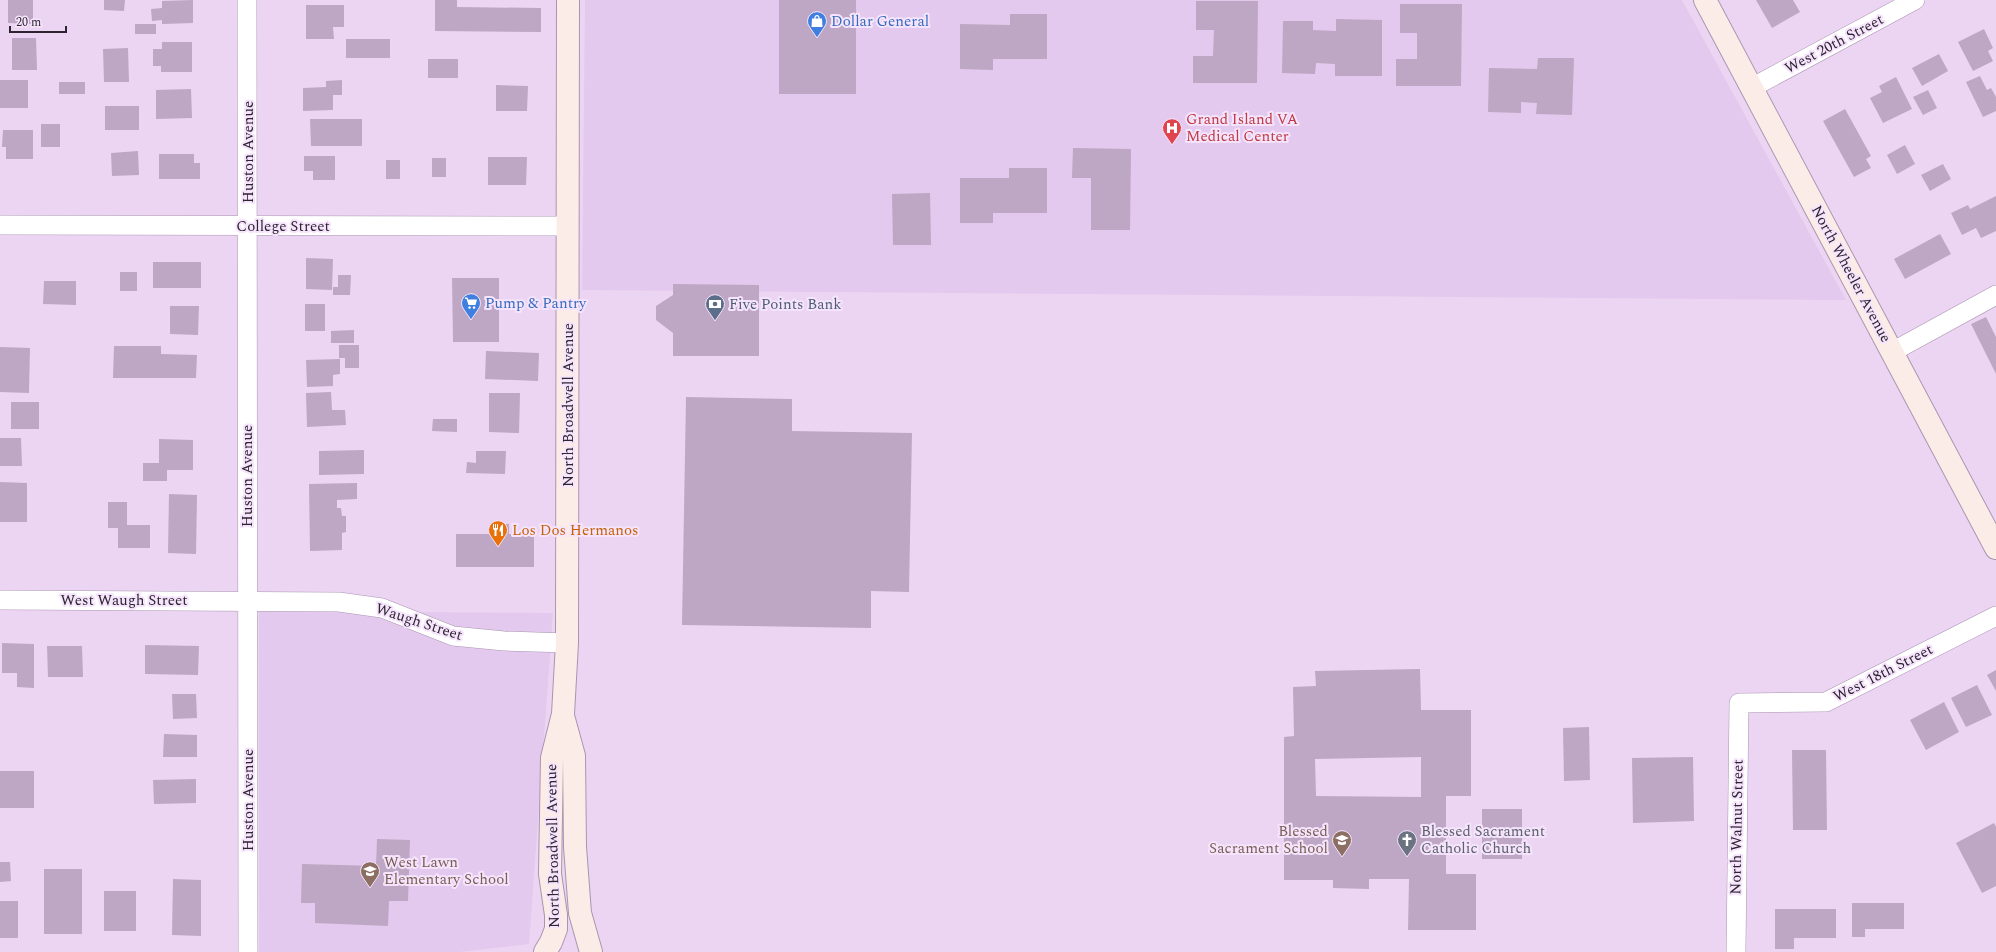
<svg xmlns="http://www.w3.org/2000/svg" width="1996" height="952" font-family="Spectral,serif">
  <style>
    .built { fill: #e3c9ed }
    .building { fill: #bda7c4; fill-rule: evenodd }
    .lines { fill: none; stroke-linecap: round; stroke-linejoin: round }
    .street-casing { stroke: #aa95b1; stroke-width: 20 }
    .secondary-casing { stroke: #aa95b1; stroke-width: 24 }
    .street { stroke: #fff; stroke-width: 19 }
    .secondary { stroke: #fcece7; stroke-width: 22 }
    .labels { text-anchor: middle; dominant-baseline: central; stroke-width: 4; stroke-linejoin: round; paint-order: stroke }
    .shop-label { font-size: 15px; fill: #366cbe; stroke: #f6e4fc; text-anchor: start }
    .street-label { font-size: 15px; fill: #2c242f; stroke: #f6e4fc }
    .health-label { font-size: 15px; fill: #be3a42; stroke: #f6e4fc; text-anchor: start }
    .service-label { font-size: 15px; fill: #4e5e75; stroke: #f6e4fc; text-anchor: start }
    .food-label { font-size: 15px; fill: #c56008; stroke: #f6e4fc; text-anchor: start }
    .education-label { font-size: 15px; fill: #785e54; stroke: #f6e4fc; text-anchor: end }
    .worship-label { font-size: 15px; fill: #5b616d; stroke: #f6e4fc; text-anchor: start }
  </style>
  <rect width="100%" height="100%" fill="#ecd5f3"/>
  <g class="built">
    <path d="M 585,0 L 1682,0 L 1846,300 L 582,290 Z"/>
    <path d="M 259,611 L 553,613 L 529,944 L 459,952 L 259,952 Z"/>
  </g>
  <g class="building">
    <path d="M 8,0 L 33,0 L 33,24 L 8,23 Z"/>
    <path d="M 104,0 L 125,0 L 124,11 L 104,10 Z"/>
    <path d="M 193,0 L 193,23 L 162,24 L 162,20 L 152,21 L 151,9 L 162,8 L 162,1 Z"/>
    <path d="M 435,0 L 457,0 L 457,7 L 541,8 L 541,32 L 435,31 Z"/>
    <rect x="779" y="0" width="77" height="94"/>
    <path d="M 1756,0 L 1793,0 L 1800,12 L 1772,28 Z"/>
    <path d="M 1196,1 L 1258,1 L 1257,83 L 1193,83 L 1193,56 L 1213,56 L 1214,30 L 1196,30 Z"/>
    <path d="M 1400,4 L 1462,4 L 1461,86 L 1396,86 L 1396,59 L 1417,59 L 1417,33 L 1400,33 Z"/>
    <path d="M 306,5 L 344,5 L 344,27 L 333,27 L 334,39 L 306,39 Z"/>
    <path d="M 1010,14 L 1047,14 L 1047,59 L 993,59 L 993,70 L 960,69 L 960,24 L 1010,25 Z"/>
    <path d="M 1336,19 L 1382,20 L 1382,76 L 1335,76 L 1335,64 L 1316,63 L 1315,74 L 1282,73 L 1283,21 L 1313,21 L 1313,30 L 1336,31 Z"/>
    <rect x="135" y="24" width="21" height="10"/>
    <path d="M 1984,29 L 1993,48 L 1988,51 L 1993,61 L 1973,71 L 1958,42 Z"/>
    <path d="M 12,38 L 36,38 L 37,70 L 12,70 Z"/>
    <rect x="346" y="39" width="44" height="19"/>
    <path d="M 162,42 L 192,42 L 192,72 L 161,72 L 161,66 L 153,66 L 153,49 L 162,49 Z"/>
    <path d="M 128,48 L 129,82 L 104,82 L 103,49 Z"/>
    <path d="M 1939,54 L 1948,71 L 1922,86 L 1912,68 Z"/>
    <path d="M 1538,58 L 1574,58 L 1572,115 L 1536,114 L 1537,103 L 1521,102 L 1521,113 L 1488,112 L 1489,68 L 1537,69 Z"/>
    <rect x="428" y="59" width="30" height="19"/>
    <path d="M 1980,76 L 1987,90 L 1991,88 L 1996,97 L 1996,111 L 1983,117 L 1966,82 Z"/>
    <path d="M 1896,77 L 1912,109 L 1883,123 L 1870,98 L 1882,92 L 1879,86 Z"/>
    <rect x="0" y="80" width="28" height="28"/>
    <path d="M 342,80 L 342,95 L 333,95 L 333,110 L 303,111 L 303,88 L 326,87 L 326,81 Z"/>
    <rect x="59" y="82" width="26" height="12"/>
    <path d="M 496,85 L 528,86 L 527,111 L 496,111 Z"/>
    <path d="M 191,89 L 192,118 L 156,119 L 156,90 Z"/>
    <path d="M 1928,90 L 1937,108 L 1923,115 L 1913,97 Z"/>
    <rect x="105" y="106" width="34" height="24"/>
    <path d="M 1845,109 L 1871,156 L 1866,159 L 1871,168 L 1854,177 L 1823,121 Z"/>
    <path d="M 310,119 L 362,119 L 362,146 L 311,146 Z"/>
    <rect x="41" y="124" width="19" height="23"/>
    <path d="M 3,130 L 33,130 L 33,159 L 6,159 L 6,147 L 2,147 Z"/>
    <path d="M 1905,145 L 1915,164 L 1897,174 L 1887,155 Z"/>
    <path d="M 1073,148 L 1131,149 L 1130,230 L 1091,230 L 1091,178 L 1072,178 Z"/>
    <path d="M 138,151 L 139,175 L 112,176 L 111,153 Z"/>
    <path d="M 159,154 L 194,154 L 194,163 L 200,163 L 200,179 L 159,179 Z"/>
    <path d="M 304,156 L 335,156 L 335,180 L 313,180 L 313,171 L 304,171 Z"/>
    <path d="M 488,157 L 527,157 L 526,185 L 488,185 Z"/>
    <rect x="432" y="158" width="14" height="19"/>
    <rect x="386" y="160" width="14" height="19"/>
    <path d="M 1943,164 L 1951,179 L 1930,191 L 1921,175 Z"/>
    <path d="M 1009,168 L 1047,168 L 1047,213 L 993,213 L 993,223 L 960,223 L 960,178 L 1009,178 Z"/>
    <path d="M 930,193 L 931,245 L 893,245 L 892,194 Z"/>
    <path d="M 1996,196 L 1996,231 L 1981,238 L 1976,228 L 1962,235 L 1951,213 L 1968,205 L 1970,209 Z"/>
    <path d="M 1940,234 L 1951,254 L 1905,279 L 1894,259 Z"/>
    <path d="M 306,258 L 333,259 L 332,290 L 306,289 Z"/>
    <rect x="153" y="262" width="48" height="26"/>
    <rect x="120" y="272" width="17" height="19"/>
    <path d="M 338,275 L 351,275 L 350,295 L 333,295 L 333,287 L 338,287 Z"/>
    <path d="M 452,278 L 499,278 L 499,342 L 453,342 Z"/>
    <path d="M 44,281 L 76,281 L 76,305 L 43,304 Z"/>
    <path d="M 673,284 L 759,285 L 759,356 L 673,356 L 673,333 L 656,320 L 656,306 L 673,295 Z"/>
    <rect x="305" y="304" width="20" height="27"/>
    <path d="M 170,306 L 199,306 L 198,335 L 170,334 Z"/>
    <path d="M 1986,317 L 1996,337 L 1996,374 L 1971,324 Z"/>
    <path d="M 354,330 L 354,343 L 331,343 L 331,331 Z"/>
    <path d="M 339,345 L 359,345 L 359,368 L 345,368 L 345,358 L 339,358 Z"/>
    <path d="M 114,346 L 161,346 L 161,354 L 197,355 L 196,378 L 113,378 Z"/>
    <path d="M 0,347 L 30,348 L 29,393 L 0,392 Z"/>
    <path d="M 486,351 L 539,353 L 538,381 L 485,379 Z"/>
    <path d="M 340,359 L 340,374 L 333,375 L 333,386 L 307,387 L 306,360 Z"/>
    <path d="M 331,392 L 332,410 L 345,410 L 346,425 L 307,427 L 306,393 Z"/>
    <path d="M 489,393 L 520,393 L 519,433 L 489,432 Z"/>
    <path d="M 686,397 L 792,399 L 792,431 L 912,433 L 909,592 L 871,591 L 871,628 L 682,625 Z"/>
    <rect x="11" y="402" width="28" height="27"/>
    <path d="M 433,419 L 457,419 L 457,432 L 432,431 Z"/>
    <path d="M 0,438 L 21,438 L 22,466 L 0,466 Z"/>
    <path d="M 159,439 L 193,440 L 193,470 L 167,470 L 167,481 L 143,481 L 143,463 L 159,463 Z"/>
    <path d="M 364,450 L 364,474 L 319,475 L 319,451 Z"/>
    <path d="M 476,451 L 506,451 L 505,474 L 466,473 L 467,462 L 476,463 Z"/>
    <path d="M 0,482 L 27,483 L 27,522 L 0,522 Z"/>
    <path d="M 357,483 L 357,499 L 337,500 L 337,508 L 341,508 L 342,516 L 346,516 L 346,532 L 342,533 L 342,550 L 310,551 L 309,484 Z"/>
    <path d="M 169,494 L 197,495 L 196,554 L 168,553 Z"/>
    <path d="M 108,502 L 127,502 L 127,525 L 150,525 L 150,548 L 118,548 L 118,528 L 108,528 Z"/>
    <path d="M 492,524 L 509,524 L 509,534 L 534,534 L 534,567 L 456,567 L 456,534 L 492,534 Z"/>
    <path d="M 2,643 L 34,644 L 34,688 L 17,687 L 17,673 L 2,673 Z"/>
    <path d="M 145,645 L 199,646 L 198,675 L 145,674 Z"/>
    <path d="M 47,646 L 82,646 L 83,677 L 48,677 Z"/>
    <path d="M 1420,669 L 1421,710 L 1471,710 L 1471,796 L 1446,796 L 1446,874 L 1476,874 L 1476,930 L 1408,930 L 1409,879 L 1369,879 L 1369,889 L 1333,888 L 1333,880 L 1284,880 L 1284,737 L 1294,736 L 1293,687 L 1316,686 L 1315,671 ZM 1421,757 L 1421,797 L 1316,796 L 1315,759 Z"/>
    <path d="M 1996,670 L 1996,691 L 1987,675 Z"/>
    <path d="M 1977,685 L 1992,715 L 1966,727 L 1951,698 Z"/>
    <path d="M 172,694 L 196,694 L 197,718 L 173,719 Z"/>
    <path d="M 1944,702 L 1959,732 L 1926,750 L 1910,720 Z"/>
    <path d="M 1589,727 L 1590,780 L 1564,781 L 1563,728 Z"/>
    <path d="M 164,734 L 197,735 L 197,757 L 163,757 Z"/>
    <path d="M 1792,750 L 1826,750 L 1827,830 L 1793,830 Z"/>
    <path d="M 1693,757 L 1694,821 L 1633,823 L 1632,758 Z"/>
    <rect x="0" y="771" width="34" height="37"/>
    <path d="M 196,779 L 196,803 L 154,804 L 153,780 Z"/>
    <rect x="1482" y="809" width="40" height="50"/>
    <path d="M 1994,823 L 1996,827 L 1996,886 L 1982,893 L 1956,843 Z"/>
    <path d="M 377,839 L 410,840 L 408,901 L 389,901 L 388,926 L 315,923 L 315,903 L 301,903 L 302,864 L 376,866 Z"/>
    <path d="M 0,862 L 10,862 L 11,881 L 0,882 Z"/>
    <rect x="44" y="869" width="38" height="65"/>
    <path d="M 173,879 L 201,880 L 201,936 L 172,935 Z"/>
    <rect x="104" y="891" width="32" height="40"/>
    <rect x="0" y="901" width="18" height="37"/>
    <path d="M 1852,903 L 1904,903 L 1904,929 L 1865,929 L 1865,937 L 1852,937 Z"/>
    <path d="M 1775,909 L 1836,909 L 1836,938 L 1794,938 L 1794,949 L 1775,949 Z"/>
  </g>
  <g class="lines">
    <g class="street-casing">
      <g id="street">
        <path d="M 247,0 L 248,952"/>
        <path d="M 1753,87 L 1915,0"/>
        <path d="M 0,225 L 567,226"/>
        <path d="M 1892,352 L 1996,295"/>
        <path d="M 0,600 L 339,602 L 382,608 L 453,636 L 504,641 L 567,643"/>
        <path d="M 1736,952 L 1739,703 L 1826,702 L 1996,616"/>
      </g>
    </g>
    <g class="secondary-casing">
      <g id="secondary">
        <path d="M 1705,0 L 1996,548"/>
        <path d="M 563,716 L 574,756 L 575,847 L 580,913 L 591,952"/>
        <path d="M 545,952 L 551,942 L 556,929 L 556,915 L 550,874 L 552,758 L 563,714 L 567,643 L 568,0"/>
      </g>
    </g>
    <use href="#street" class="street"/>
    <use href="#secondary" class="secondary"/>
  </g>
  <defs>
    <g id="shop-pin" transform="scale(1)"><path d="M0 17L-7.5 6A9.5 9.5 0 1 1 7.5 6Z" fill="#3f7fe0" stroke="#f6e4fc"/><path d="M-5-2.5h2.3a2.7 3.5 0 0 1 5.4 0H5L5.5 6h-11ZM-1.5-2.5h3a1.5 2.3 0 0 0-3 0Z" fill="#fff"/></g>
    <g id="hospital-pin" transform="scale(1)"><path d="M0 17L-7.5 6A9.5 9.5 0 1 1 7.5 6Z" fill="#e0444e" stroke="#f6e4fc"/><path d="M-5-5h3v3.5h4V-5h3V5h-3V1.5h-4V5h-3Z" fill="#fff"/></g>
    <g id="supermarket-pin" transform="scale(1)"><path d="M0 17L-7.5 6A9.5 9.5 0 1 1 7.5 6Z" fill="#3f7fe0" stroke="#f6e4fc"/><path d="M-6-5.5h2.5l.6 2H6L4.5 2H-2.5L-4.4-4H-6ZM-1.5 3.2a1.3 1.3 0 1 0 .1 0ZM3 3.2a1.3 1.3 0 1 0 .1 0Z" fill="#fff"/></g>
    <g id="bank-pin" transform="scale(1)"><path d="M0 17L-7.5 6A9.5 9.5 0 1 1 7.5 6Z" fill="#5c6f8a" stroke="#f6e4fc"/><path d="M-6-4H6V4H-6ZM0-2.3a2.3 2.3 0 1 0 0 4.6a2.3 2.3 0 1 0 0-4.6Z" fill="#fff"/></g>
    <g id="restaurant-pin" transform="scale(1)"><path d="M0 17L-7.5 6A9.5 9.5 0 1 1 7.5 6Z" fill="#e8710a" stroke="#f6e4fc"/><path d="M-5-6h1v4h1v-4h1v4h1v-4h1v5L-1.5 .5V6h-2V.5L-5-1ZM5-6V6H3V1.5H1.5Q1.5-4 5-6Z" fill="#fff"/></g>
    <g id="school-pin" transform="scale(1)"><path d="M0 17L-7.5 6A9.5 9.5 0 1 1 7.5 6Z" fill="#8d6e63" stroke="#f6e4fc"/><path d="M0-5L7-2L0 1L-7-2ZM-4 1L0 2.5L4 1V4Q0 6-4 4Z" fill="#fff"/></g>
    <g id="church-pin" transform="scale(1)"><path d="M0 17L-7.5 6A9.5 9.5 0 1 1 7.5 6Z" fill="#6b7280" stroke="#f6e4fc"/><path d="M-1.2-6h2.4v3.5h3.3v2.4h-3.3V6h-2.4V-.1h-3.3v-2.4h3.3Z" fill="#fff"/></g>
  </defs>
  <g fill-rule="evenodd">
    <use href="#shop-pin" x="817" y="21"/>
    <use href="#hospital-pin" x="1172" y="128"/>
    <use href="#supermarket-pin" x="471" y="303"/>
    <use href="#bank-pin" x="715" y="304"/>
    <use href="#restaurant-pin" x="498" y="530"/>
    <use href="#school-pin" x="1342" y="840"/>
    <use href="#church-pin" x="1407" y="840"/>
    <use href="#school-pin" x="370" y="871"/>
  </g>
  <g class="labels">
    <g class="shop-label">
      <text x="831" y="21">Dollar General</text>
      <text x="485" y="303">Pump &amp; Pantry</text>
    </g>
    <g class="street-label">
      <text transform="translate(1834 44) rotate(-28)">West 20th Street</text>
      <text transform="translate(248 152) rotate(-90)">Huston Avenue</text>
      <text x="283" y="226">College Street</text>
      <text transform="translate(1851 274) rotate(62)">North Wheeler Avenue</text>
      <text transform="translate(568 405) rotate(-90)">North Broadwell Avenue</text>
      <text transform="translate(247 476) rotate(-90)">Huston Avenue</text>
      <text x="124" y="600">West Waugh Street</text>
      <text transform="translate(419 622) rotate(18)">Waugh Street</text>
      <text transform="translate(1883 673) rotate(-27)">West 18th Street</text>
      <text transform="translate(248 800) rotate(-90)">Huston Avenue</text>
      <text transform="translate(1737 827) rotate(-89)">North Walnut Street</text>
      <text transform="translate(553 846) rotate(-91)">North Broadwell Avenue</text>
    </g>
    <g class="health-label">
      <text x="1186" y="119">Grand Island VA<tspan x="1186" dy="17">Medical Center</tspan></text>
    </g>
    <g class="service-label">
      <text x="729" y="304">Five Points Bank</text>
    </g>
    <g class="food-label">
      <text x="512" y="530">Los Dos Hermanos</text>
    </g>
    <g class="education-label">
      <text x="1328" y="831">Blessed<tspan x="1328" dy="17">Sacrament School</tspan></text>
      <text x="384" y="862" text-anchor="start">West Lawn<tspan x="384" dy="17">Elementary School</tspan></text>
    </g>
    <g class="worship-label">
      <text x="1421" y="831">Blessed Sacrament<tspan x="1421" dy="17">Catholic Church</tspan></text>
    </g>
  </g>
  <path d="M10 26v6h56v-6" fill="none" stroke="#2c242f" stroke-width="2"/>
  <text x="16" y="26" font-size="12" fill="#2c242f" stroke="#f6e4fc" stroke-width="3" paint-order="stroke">20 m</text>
</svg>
